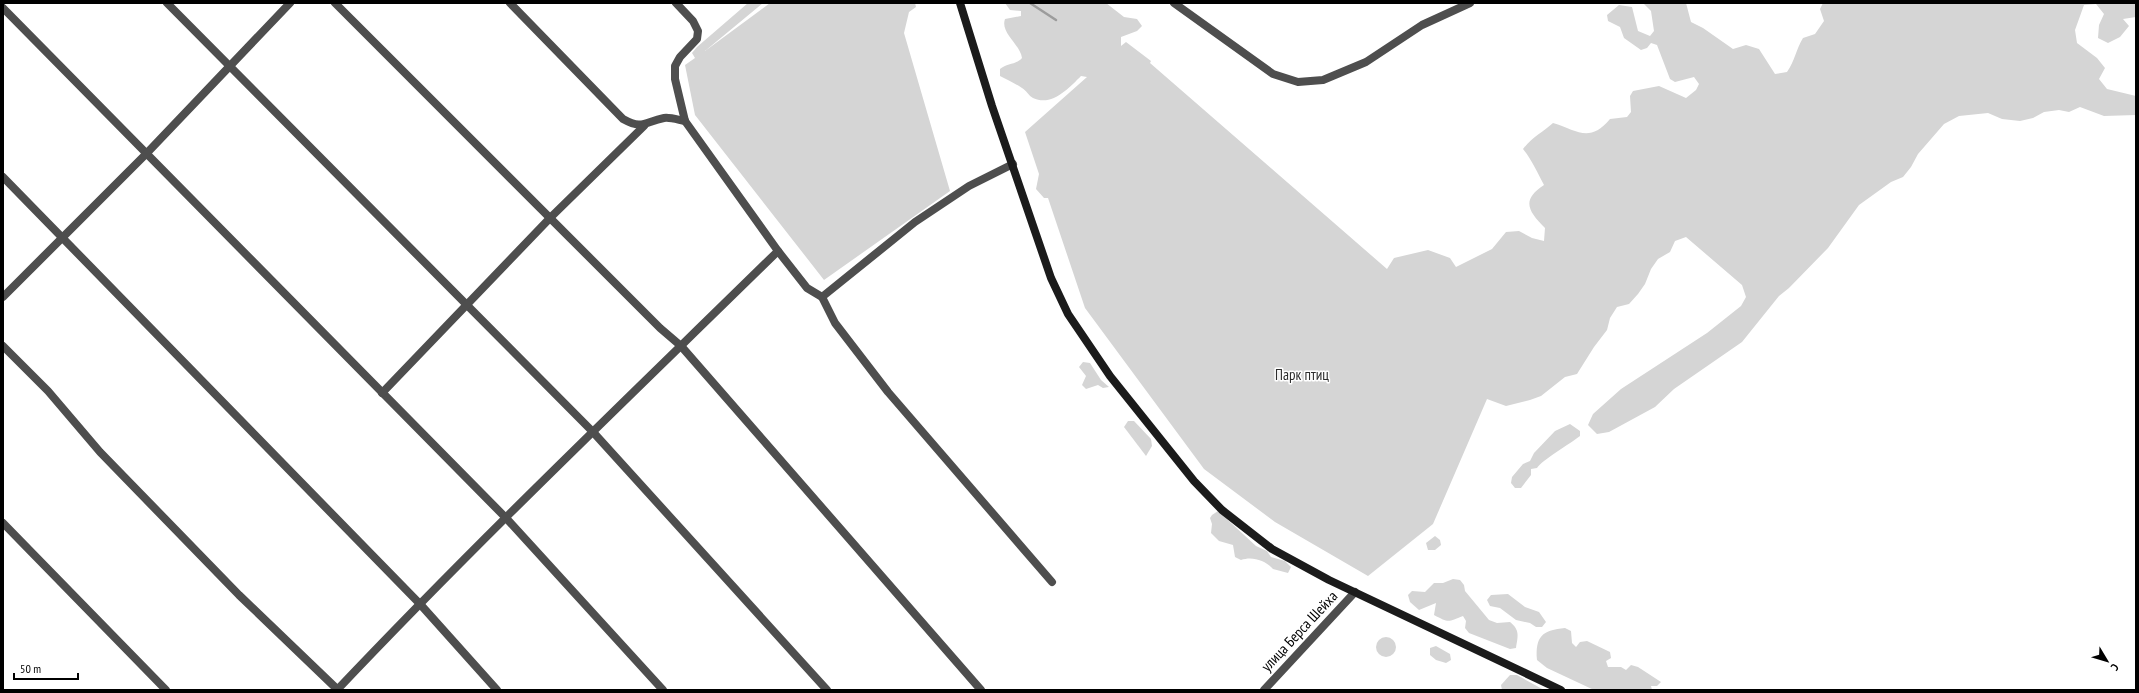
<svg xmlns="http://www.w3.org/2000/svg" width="2139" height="693" font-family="'PT Sans Narrow',sans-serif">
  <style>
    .green { fill: #d5d5d5 }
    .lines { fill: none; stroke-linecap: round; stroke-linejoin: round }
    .stream { stroke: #9c9c9c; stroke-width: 2.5 }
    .minor { stroke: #4e4e4e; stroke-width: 8 }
    .secondary { stroke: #1b1b1b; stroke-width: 8 }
    .labels { text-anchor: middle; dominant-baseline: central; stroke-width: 3; stroke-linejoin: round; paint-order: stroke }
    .park-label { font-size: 15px; fill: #2c2c2c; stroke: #fff }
    .street-label { font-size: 15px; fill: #000; stroke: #fff }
  </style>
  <rect width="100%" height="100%" fill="#fff"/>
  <g class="green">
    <path d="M 748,3 L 763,3 L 705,51 L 770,3 L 915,3 L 916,7 L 909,12 L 904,33 L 950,191 L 824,280 L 695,115 L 685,65 L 695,58 L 692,53 L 697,47 Z"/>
    <path d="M 1005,3 L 1106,3 L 1124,17 L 1137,19 L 1142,26 L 1137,31 L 1121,37 L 1121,46 L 1126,42 L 1151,61 L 1150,63 L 1387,269 L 1394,258 L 1428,250 L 1450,258 L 1456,267 L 1492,249 L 1506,232 L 1519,231 L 1532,238 L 1544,241 L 1545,228 C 1528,211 1521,200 1544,185 C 1537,172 1532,160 1523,149 C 1533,136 1542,133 1553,123 C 1577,130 1589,144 1610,119 L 1627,117 L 1631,112 L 1630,96 L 1633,91 L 1659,86 L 1686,98 L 1696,90 L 1699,84 L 1694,77 L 1675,82 L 1670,79 L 1657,45 L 1651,43 L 1647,48 L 1641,50 L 1624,38 L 1620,27 L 1608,21 L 1607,15 L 1619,5 L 1632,7 L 1638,31 L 1650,36 L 1654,31 L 1651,11 L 1643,3 L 1686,3 L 1691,22 L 1703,28 L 1733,49 L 1746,45 L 1759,49 L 1775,74 L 1787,72 C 1795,61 1796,49 1803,38 L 1815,34 L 1824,21 L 1820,9 L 1823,3 L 2136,3 L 2136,17 L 2123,19 L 2129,26 L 2120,37 L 2108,43 L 2098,38 L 2099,25 L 2104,14 L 2096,4 L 2084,5 L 2075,30 L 2077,43 L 2097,58 L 2105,68 L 2099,79 L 2107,89 L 2136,96 L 2136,115 L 2104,116 L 2080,107 L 2069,112 L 2059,110 L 2044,112 L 2033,118 L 2020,121 L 2002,119 L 1988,113 L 1959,116 L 1944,124 L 1918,154 L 1911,167 L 1903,177 L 1891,182 L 1859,205 L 1828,248 L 1789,288 L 1779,296 L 1742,342 L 1674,389 L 1655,407 L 1609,432 L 1597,434 L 1588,425 L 1593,414 L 1621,389 L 1707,333 L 1741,306 L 1746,297 L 1742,285 L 1686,237 L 1675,241 L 1670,252 L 1658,259 L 1651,269 L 1645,284 L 1638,294 L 1629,304 L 1617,307 L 1610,318 L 1607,330 L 1594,347 L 1577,374 L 1565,377 L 1541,396 L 1530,400 L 1506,406 L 1487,399 L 1433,524 L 1368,576 L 1275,522 L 1204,469 L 1085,308 L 1048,198 L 1044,198 L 1036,189 L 1039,174 L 1025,132 L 1087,77 L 1081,76 C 1069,88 1052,107 1033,98 C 1029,96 1026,90 1022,88 C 1015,83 1007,80 1000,76 L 1000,69 C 1007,63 1016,65 1022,58 C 1020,44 1000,33 1005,19 L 1021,16 L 1021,11 L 1010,10 Z"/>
    <path d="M 1083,362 L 1090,363 L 1101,380 L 1109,387 L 1103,388 L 1098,385 L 1086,389 L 1082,385 L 1086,376 L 1079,367 Z"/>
    <path d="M 1128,421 L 1134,421 L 1151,439 L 1152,446 L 1146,456 L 1124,427 Z"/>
    <path d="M 1570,424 L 1580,431 L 1580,436 C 1570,444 1542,460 1537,468 L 1531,469 L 1531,475 L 1521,488 L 1515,488 L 1511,483 L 1512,477 L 1523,464 L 1530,461 L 1534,453 L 1555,431 Z"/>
    <path d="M 1218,511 L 1256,546 L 1267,551 L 1271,557 L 1285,561 L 1291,567 L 1288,573 L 1273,569 C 1265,560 1252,556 1241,560 L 1235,557 L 1233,545 L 1219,541 L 1211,533 L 1212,524 L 1210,518 L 1212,515 Z"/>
    <path d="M 1435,536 L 1440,540 L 1441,545 L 1435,550 L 1428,550 L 1426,543 Z"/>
    <path d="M 1453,579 L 1460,580 L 1464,585 L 1465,591 L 1489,620 L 1497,623 L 1510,622 C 1520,630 1518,636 1516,648 L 1510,649 L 1469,633 L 1465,628 L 1466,621 L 1463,616 C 1448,622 1449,623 1434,615 L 1436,603 L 1419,610 L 1410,602 L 1408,595 L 1412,591 L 1425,592 L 1434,583 L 1443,583 Z"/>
    <path d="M 1508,594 L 1525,607 L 1539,612 L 1546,622 L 1542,627 L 1536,627 L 1530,623 L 1516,620 L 1500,608 L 1490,606 L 1487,600 L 1491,595 Z"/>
    <path d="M 1565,628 L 1571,631 L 1572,643 L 1576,647 L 1580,642 L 1587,641 L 1610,652 L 1611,658 L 1606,661 L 1608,667 L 1621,667 L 1626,670 L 1631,665 L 1638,667 L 1661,682 L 1657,686 L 1651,686 L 1652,690 L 1594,690 L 1547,668 L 1537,660 C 1535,636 1543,630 1565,628 Z"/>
    <circle cx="1386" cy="647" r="10"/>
    <path d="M 1436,646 L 1450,654 L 1451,660 L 1446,663 L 1436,660 L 1430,655 L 1430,648 Z"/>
    <path d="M 1510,675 L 1517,675 L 1544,690 L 1502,690 L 1501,685 Z"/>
  </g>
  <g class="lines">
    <path class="stream" d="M 1030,3 L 1056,20"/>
    <g class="minor">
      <path d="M 167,3 L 593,432 L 827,690"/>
      <path d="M 335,3 L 660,328 L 681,346 L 981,690"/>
      <path d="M 510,3 L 623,119 C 643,130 644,122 664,118 C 670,117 679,120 685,121"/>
      <path d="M 676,3 L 693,21 L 698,31 L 697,39 L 680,57 L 675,66 L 675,79 L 685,121 L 778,251 L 807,288 L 822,297 L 835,323 L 888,392 L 1052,582"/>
      <path d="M 1174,3 L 1273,74 L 1298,82 L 1323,80 L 1366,62 L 1422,25 L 1470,3"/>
      <path d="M 3,8 L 506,518 L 663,690"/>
      <path d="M 3,177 L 420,604 L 497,690"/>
      <path d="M 3,297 L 146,154 L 290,3"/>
      <path d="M 822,297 L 915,222 L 969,186 L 1013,164"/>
      <path d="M 3,346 L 48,391 L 100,452 L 239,595 L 338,690"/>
      <path d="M 382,393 L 551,217 L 644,126"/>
      <path d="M 3,523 L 166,690"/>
      <path d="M 337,690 C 480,539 630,396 778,251"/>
      <path d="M 1264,690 L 1355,592"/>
    </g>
    <path class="secondary" d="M 960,3 L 992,106 L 1051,278 L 1068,314 L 1110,376 L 1194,481 L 1222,510 L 1272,549 L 1329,580 L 1561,690"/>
  </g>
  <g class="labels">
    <g class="park-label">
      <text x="1302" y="374">Парк птиц</text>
    </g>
    <g class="street-label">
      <text transform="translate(1299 631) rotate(-47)">улица Берса Шейха</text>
    </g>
  </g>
  <rect width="2139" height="693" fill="none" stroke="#000000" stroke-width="8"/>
  <g transform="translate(2107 661) rotate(128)" stroke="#ffffff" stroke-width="3" paint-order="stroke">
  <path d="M0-3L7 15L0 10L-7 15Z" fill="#000000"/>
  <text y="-6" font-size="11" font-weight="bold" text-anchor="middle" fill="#000000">С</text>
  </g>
  <path d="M14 673v6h64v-6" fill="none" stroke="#000000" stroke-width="2"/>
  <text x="20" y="673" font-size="12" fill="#000000" stroke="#ffffff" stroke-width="3" paint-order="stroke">50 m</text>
</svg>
